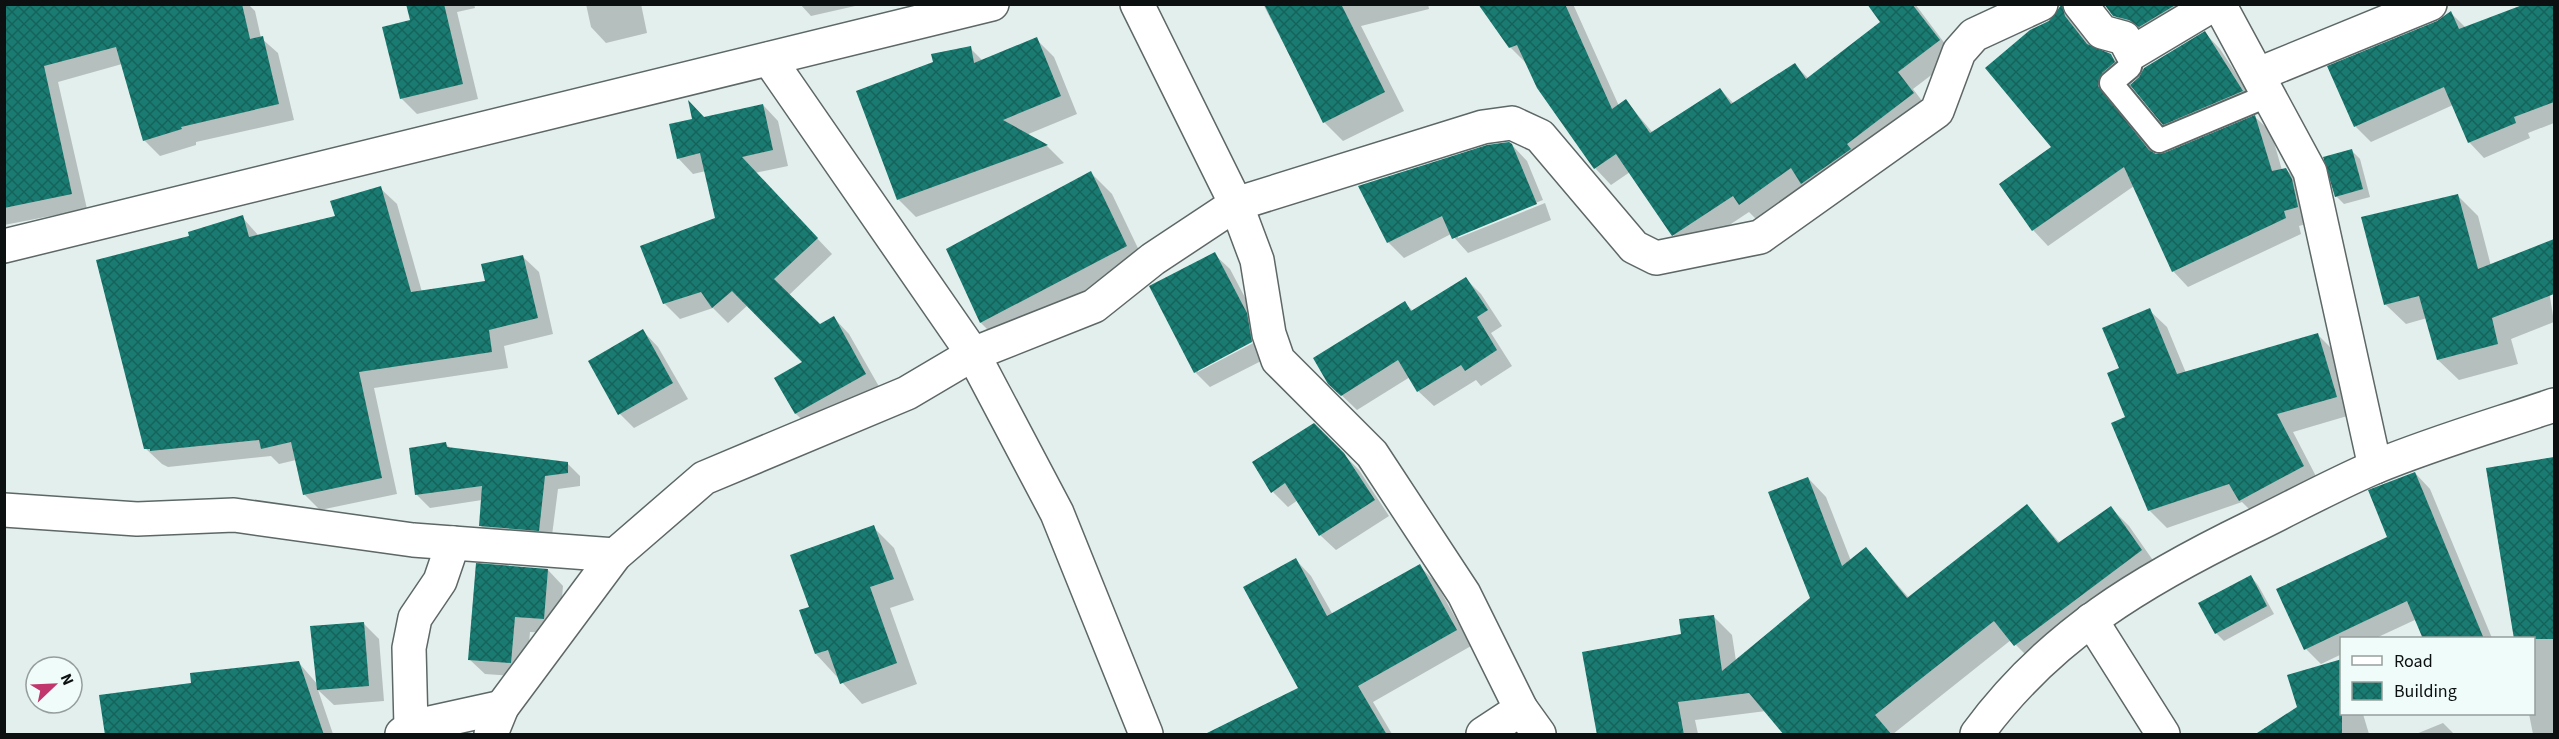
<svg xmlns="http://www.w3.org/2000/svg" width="2559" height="739" font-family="'Source Sans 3',sans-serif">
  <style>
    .shadow { fill: #0003; fill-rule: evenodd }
    .building { fill: url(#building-cross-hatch) }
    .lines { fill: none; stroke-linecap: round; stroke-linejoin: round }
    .lane-casing { stroke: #5d6766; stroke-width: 26 }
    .street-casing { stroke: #5d6766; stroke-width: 36 }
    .secondary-casing { stroke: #5d6766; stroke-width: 36 }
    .lane { stroke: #fff; stroke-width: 22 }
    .street { stroke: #fff; stroke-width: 33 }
    .secondary { stroke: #fff; stroke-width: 33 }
  </style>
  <defs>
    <pattern id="building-cross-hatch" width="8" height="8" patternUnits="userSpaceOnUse" patternTransform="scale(1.5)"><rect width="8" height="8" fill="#197b71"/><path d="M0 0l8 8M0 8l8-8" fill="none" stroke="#15635b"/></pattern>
  </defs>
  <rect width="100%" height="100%" fill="#e3efed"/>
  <g class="shadow">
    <path d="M 4,4 L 248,4 L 255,11 L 261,38 L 278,53 L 294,120 L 196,142 L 196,145 L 160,156 L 144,140 L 122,64 L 58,82 L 87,209 L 4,225 Z"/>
    <path d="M 408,4 L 474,4 L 475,8 L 457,12 L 478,99 L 417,114 L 401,98 L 412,22 Z"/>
    <path d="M 586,4 L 641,4 L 647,33 L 606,43 L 591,27 Z"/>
    <path d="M 800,4 L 864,4 L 811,16 Z"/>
    <path d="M 1263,4 L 1428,4 L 1429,9 L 1361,26 L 1404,111 L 1343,141 L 1324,122 Z"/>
    <path d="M 1480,4 L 1573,4 L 1619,106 L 1626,101 L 1653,133 L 1720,89 L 1734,104 L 1795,65 L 1809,79 L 1882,22 L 1869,4 L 1915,4 L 1955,57 L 1913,89 L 1929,110 L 1757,220 L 1749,212 L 1690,251 L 1673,235 L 1630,172 L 1611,185 L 1595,168 L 1527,64 L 1510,47 Z"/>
    <path d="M 2104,4 L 2206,4 L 2132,33 Z"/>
    <path d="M 2530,4 L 2554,4 L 2554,123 L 2528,133 L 2530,138 L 2484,158 L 2469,142 L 2453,105 L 2371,142 L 2356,127 L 2329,67 L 2438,23 L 2451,13 L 2466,28 Z"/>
    <path d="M 2062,6 L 2077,20 L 2080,33 L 2092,47 L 2110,55 L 2126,71 L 2113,103 L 2155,155 L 2165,155 L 2255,117 L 2271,132 L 2282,170 L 2286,169 L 2301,185 L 2313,222 L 2299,226 L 2301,234 L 2188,287 L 2173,271 L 2134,186 L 2048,246 L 2033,230 L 2053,148 L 2031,31 L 2057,16 Z"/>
    <path d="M 2205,33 L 2220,49 L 2258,107 L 2180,139 L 2164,124 Z"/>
    <path d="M 1036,39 L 1054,57 L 1077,114 L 1026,135 L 1047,146 L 1064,163 L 916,217 L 898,199 L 970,48 L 983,61 Z"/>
    <path d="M 763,105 L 778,121 L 788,166 L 755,173 L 832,254 L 789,295 L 820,326 L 834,318 L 849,334 L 881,390 L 812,429 L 796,414 L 776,378 L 805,362 L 748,305 L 728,323 L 713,308 L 680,319 L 664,303 L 717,219 L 706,171 L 693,174 L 678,158 L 704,118 Z"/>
    <path d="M 1512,145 L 1527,161 L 1543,200 L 1458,234 L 1458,238 L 1545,203 L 1551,220 L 1468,253 L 1451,234 L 1404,258 L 1388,242 L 1360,187 Z"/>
    <path d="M 2352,151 L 2360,159 L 2370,197 L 2344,204 L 2336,196 Z"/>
    <path d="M 1091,173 L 1112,194 L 1147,267 L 1002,344 L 981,323 L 948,250 Z"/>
    <path d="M 380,188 L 397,204 L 422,292 L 487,282 L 522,256 L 539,272 L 553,334 L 504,346 L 508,368 L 374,388 L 397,494 L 320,510 L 304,494 L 296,460 L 279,464 L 271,456 L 168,467 L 162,464 L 145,448 L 191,237 L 242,217 L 259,236 L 336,217 Z"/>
    <path d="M 2458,196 L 2478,216 L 2491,266 L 2546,272 L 2554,322 L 2511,339 L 2518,364 L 2459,380 L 2438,360 L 2427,318 L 2406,324 L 2385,304 Z"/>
    <path d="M 1214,254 L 1230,269 L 1262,330 L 1267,358 L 1210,387 L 1195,372 ZM 1258,338 L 1259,340 L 1198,372 L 1198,369 Z"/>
    <path d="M 1466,279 L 1481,294 L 1502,326 L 1491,333 L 1512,366 L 1481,386 L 1476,380 L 1434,406 L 1418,391 L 1410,377 L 1357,410 L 1329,383 L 1405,303 L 1414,312 Z"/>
    <path d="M 2149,310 L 2167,327 L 2186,373 L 2318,335 L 2335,352 L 2354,414 L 2293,432 L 2320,484 L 2258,518 L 2242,502 L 2167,528 L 2149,510 L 2127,418 L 2121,369 Z"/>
    <path d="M 643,331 L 658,347 L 688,399 L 634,428 L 619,413 Z"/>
    <path d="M 1314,425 L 1359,470 L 1389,516 L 1336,550 L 1320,535 L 1298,500 L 1288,507 L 1273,492 Z"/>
    <path d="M 446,444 L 451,449 L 567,463 L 580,476 L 580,486 L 558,489 L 551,543 L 493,538 L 480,525 L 482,500 L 430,508 L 417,495 Z"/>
    <path d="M 2554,458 L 2554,734 L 2533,734 L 2529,714 L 2534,714 L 2534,638 L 2487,469 Z"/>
    <path d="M 2415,473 L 2430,489 L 2492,638 L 2425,638 L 2417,619 L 2376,638 L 2342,638 L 2342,654 L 2321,664 L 2306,649 L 2389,538 Z"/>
    <path d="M 1808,478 L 1826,497 L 1851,561 L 1866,549 L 1909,598 L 2027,506 L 2060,543 L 2111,508 L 2129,526 L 2159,569 L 2034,663 L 2011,640 L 1893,734 L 1786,734 L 1766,711 L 1695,720 L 1698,734 L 1599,734 L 1683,635 L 1713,616 L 1732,635 L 1736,661 L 1811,599 Z"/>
    <path d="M 873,527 L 894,548 L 914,600 L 890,608 L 917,684 L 862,704 L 816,654 L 811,608 Z"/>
    <path d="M 1296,560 L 1311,576 L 1333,615 L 1419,566 L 1435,581 L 1471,646 L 1373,702 L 1392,734 L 1227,734 L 1300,689 Z"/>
    <path d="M 548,570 L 563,586 L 559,633 L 530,632 L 526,677 L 485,674 L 469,659 Z"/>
    <path d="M 2251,577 L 2258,585 L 2274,614 L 2224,641 L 2216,633 Z"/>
    <path d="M 363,623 L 379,639 L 384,701 L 334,705 L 318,690 L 333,734 L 106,734 L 192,684 L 299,663 L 318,685 Z"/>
    <path d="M 2342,714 L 2363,714 L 2369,734 L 2256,734 Z"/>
    <path d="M 2443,723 L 2454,734 L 2416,734 Z"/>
  </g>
  <g class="building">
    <path d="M 4,4 L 242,4 L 250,39 L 263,36 L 279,104 L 181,127 L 182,129 L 143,141 L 116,47 L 44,66 L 72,194 L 4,208 Z"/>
    <path d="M 406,4 L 444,4 L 463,84 L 400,99 L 382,27 L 410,20 Z"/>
    <path d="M 1264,4 L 1341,4 L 1385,92 L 1323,123 Z"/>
    <path d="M 1478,4 L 1565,4 L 1612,109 L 1626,99 L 1650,133 L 1720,88 L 1731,104 L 1795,63 L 1806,79 L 1880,22 L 1867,4 L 1912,4 L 1940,40 L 1898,72 L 1914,93 L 1847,144 L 1851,149 L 1801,184 L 1791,168 L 1739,205 L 1733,196 L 1672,236 L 1616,154 L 1594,169 L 1537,88 L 1517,45 L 1509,48 Z"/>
    <path d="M 2062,4 L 2065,16 L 2087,44 L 2111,54 L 2115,62 L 2102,73 L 2098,86 L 2149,150 L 2156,154 L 2164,153 L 2255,115 L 2272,171 L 2286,168 L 2292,179 L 2298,207 L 2284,211 L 2286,218 L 2172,272 L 2124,167 L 2032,231 L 1999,184 L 2051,147 L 1985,68 L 2030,30 L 2049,21 Z"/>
    <path d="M 2104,4 L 2177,4 L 2139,27 L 2129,20 L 2113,16 Z"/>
    <path d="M 2525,4 L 2554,4 L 2554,102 L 2514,117 L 2516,123 L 2468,143 L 2444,87 L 2354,127 L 2327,66 L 2437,21 L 2451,11 L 2459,29 Z"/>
    <path d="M 2205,31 L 2243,91 L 2163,125 L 2130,85 L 2139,77 L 2144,68 Z"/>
    <path d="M 1037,37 L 1061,96 L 1003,120 L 1048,145 L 897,200 L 856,91 L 933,62 L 931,54 L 971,46 L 974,63 Z"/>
    <path d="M 688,100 L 704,117 L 763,104 L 773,150 L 742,157 L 818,238 L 774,279 L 820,324 L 834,316 L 866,374 L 795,414 L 774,378 L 802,362 L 732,291 L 712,308 L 701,292 L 663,304 L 640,246 L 715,218 L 700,153 L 677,159 L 669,124 L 692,119 Z"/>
    <path d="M 1509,142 L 1512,144 L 1537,204 L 1452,239 L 1442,216 L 1387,243 L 1358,186 L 1487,145 Z"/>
    <path d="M 2352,149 L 2363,189 L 2335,197 L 2323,157 Z"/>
    <path d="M 1091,171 L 1127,246 L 980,323 L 946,249 Z"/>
    <path d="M 381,186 L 411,292 L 485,281 L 481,264 L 523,255 L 538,318 L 489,330 L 492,352 L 359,372 L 382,478 L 303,495 L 291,442 L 261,449 L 259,440 L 150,451 L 150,449 L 144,449 L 96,260 L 189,236 L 188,232 L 243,215 L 249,237 L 335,216 L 330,201 Z"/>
    <path d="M 2458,194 L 2478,269 L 2554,239 L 2554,294 L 2492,318 L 2498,344 L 2437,360 L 2419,296 L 2384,305 L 2361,217 Z"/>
    <path d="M 1215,252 L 1247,313 L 1252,342 L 1194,373 L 1149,286 Z"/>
    <path d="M 1466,277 L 1488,310 L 1477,317 L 1497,350 L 1465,371 L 1461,365 L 1417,392 L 1398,360 L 1341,396 L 1328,384 L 1313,358 L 1405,301 L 1411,311 Z"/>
    <path d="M 2150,308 L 2177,374 L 2318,333 L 2337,397 L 2277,414 L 2304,466 L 2239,501 L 2229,484 L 2148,511 L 2111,423 L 2125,417 L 2107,373 L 2119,368 L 2102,328 Z"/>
    <path d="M 643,329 L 673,383 L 618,415 L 588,361 Z"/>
    <path d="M 1314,423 L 1344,453 L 1375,500 L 1319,536 L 1285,483 L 1271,493 L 1252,462 Z"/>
    <path d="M 446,442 L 447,447 L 568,462 L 568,473 L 545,476 L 539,531 L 479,526 L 482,486 L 415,495 L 409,448 Z"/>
    <path d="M 2554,457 L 2554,639 L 2514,639 L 2486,468 Z"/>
    <path d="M 2415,472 L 2484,639 L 2423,639 L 2407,601 L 2304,650 L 2276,589 L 2387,537 L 2368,490 Z"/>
    <path d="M 1808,477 L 1842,566 L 1866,547 L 1907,598 L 2027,504 L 2058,543 L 2111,506 L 2142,550 L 2014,646 L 1994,621 L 1875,715 L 1892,735 L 1784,735 L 1749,693 L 1678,702 L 1684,735 L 1597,735 L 1582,652 L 1681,634 L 1679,619 L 1714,615 L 1722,671 L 1810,598 L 1768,492 Z"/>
    <path d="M 874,525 L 894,579 L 870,587 L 897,663 L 840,684 L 828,650 L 815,654 L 799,610 L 809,607 L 790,555 Z"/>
    <path d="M 1296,558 L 1327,616 L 1420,564 L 1457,630 L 1358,686 L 1387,735 L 1203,735 L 1298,688 L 1243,587 Z"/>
    <path d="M 476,563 L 548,569 L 544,619 L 515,617 L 511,663 L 468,660 Z"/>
    <path d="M 2251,575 L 2267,606 L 2215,634 L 2198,603 Z"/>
    <path d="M 364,622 L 369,686 L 317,690 L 310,626 Z"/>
    <path d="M 2342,659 L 2342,735 L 2254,735 L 2297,707 L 2287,675 Z"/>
    <path d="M 299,661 L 324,735 L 105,735 L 99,695 L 191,683 L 190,673 Z"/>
  </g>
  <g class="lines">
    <g class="lane-casing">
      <path id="lane" d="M 2132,53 L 2130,67 L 2111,83 L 2159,141 L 2269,95"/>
    </g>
    <g class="street-casing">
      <g id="street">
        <path d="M 1137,4 L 1236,204 L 1257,260 L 1269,334 L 1278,360 L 1372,454 L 1464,594 L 1521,709 L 1539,734"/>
        <path d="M 2080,4 L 2102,32 L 2124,38 L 2132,53 L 2214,4"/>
        <path d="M 2219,4 L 2310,172 L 2375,467"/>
        <path d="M 769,59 L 973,354 L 1057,513 L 1146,734"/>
        <path d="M 2259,74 L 2430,4"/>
        <path d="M 4,510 L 137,519 L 234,515 L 413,540 L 615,555"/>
        <path d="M 2091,620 L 2163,734"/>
        <path d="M 411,727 L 502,707"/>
        <path d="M 402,734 L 411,727 L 409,648 L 415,618 L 440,581 L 453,543"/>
        <path d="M 491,734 L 502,707 L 615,555 L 704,478 L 907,393 L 973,354 L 1094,306 L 1153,259 L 1236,204 L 1483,127 L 1512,123 L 1540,136 L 1634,247 L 1656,258 L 1760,237 L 1937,111 L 1959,52 L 1974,35 L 2041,4"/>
        <path d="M 1483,734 L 1521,709"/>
        <path d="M 1977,734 C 2049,635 2145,579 2252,527 C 2293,507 2333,485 2375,467 C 2433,443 2495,425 2554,405"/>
      </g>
    </g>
    <g class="secondary-casing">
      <path id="secondary" d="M 4,246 L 992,4"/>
    </g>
    <use href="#lane" class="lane"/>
    <use href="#street" class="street"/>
    <use href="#secondary" class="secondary"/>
  </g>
  <rect width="2559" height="739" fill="none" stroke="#0c1010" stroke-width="12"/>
  <rect x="2340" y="637" width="195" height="78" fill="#f0fcfa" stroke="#959e9c" stroke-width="1.5"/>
  <rect x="2352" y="656" width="30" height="9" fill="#ffffff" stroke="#959e9c" stroke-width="1.5"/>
  <text x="2394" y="667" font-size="18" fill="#0c1010">Road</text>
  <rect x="2352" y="682" width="30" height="18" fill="url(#building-cross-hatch)" stroke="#959e9c" stroke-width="1.5"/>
  <text x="2394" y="697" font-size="18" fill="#0c1010">Building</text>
  <g transform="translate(54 685) rotate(67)"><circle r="28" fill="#f0fcfa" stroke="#959e9c" stroke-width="1.5"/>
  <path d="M0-4.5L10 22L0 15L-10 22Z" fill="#c1366d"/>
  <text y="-9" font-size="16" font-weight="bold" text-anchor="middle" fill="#0c1010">N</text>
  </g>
</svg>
